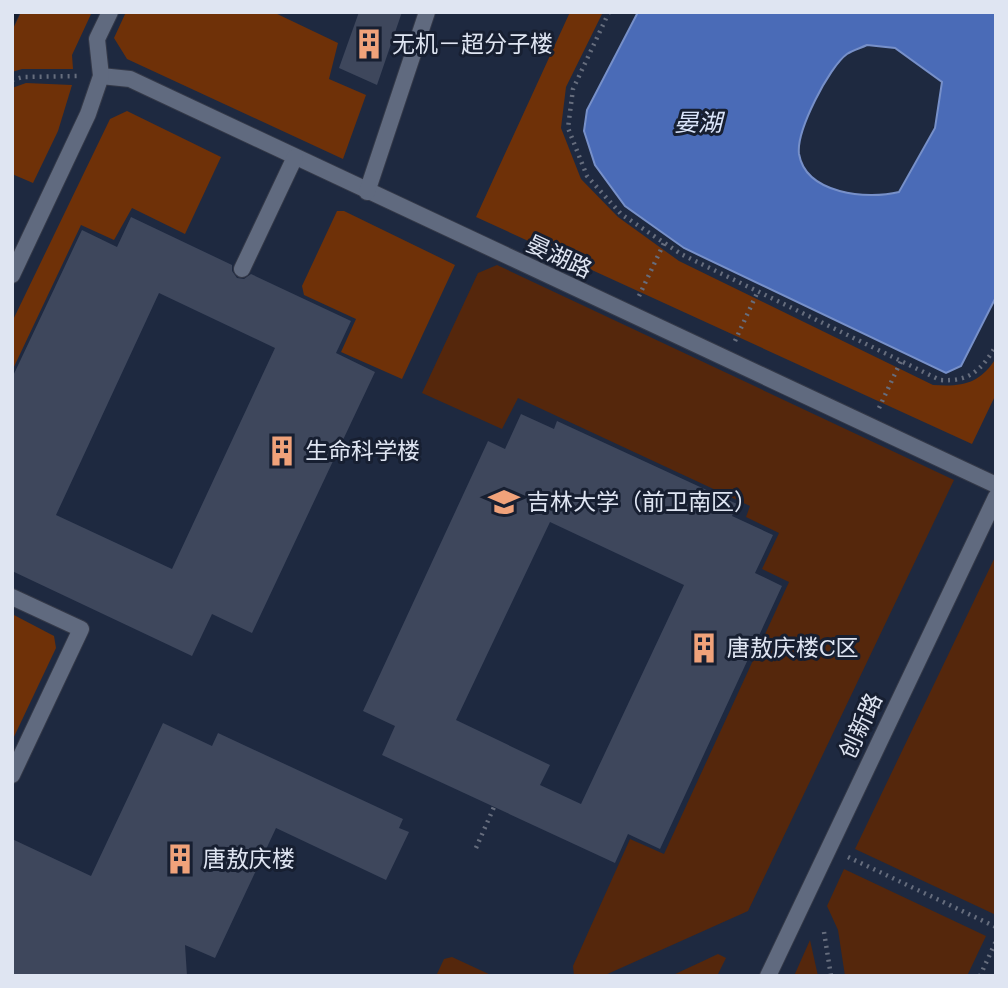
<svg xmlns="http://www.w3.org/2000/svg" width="1008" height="988" font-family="'Roboto Serif','Noto Sans SC',serif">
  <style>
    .built { fill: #1e2940 }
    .green { fill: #55270c }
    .forest { fill: #6f3108 }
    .water { fill: #4a6bb7; stroke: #7790c9; stroke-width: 2; fill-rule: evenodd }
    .building { fill: #3e475c; fill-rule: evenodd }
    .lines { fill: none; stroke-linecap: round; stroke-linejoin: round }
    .service-casing { stroke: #343948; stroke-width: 18 }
    .path { stroke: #666d7d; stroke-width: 4.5; stroke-dasharray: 2 5; stroke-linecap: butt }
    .service { stroke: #606a7f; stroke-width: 16 }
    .labels { text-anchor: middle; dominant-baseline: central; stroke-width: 6; stroke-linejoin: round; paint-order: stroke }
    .poi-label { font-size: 23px; fill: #dfe5f2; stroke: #171f31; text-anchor: start }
    .street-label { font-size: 23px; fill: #dfe5f2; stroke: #171f31 }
    .water-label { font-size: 24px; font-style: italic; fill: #dae4fa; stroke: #171f31 }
  </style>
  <rect width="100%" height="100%" fill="#171f31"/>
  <path class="built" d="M 20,12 L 996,12 L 996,976 L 12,976 L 12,29 Z"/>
  <g class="green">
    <path d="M 497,265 L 954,480 L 748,911 L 603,976 L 574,976 L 573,966 L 630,839 L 664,854 L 789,582 L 762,569 L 779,533 L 746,517 L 750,506 L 518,398 L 502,429 L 422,393 L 478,273 Z"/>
    <path d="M 996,555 L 996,915 L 855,849 Z"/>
    <path d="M 844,869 L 986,936 L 967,976 L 845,976 L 838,930 L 827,906 Z"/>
    <path d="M 810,940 L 818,976 L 794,976 Z"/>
    <path d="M 718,954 L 726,958 L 717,976 L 671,976 Z"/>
    <path d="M 452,957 L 493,976 L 436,976 L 444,959 Z"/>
  </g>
  <g class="forest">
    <path d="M 21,12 L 92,12 L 72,55 L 73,69 L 22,69 L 12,72 L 12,31 Z"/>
    <path d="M 126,12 L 273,12 L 338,43 L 329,79 L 366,95 L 343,159 L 127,59 L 114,38 Z"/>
    <path d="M 570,12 L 603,12 L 566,87 L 561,128 L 581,179 L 618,217 L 679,261 L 933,385 C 962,387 980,384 996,358 L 996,394 L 972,444 L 476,217 Z"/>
    <path d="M 26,83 L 72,85 L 58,131 L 33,183 L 12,174 L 12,88 Z"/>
    <path d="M 127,111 L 221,157 L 185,234 L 132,208 L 114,240 L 81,225 L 12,371 L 12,322 L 110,119 Z"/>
    <path d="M 337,211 L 344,211 L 455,265 L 402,379 L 341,352 L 356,319 L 304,295 L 302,286 Z"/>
    <path d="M 12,614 L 54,636 L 56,648 L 12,741 Z"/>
  </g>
  <path class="water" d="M 638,12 L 996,12 L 996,297 L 961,366 L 946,373 L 684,248 L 625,206 L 595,165 L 584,131 L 587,110 ZM 867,45 L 895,48 L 942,82 L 935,128 L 899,192 C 867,200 806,194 799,154 C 796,131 829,67 847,54 C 853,50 861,48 867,45 Z"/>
  <g class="building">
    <path d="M 359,12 L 402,12 L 377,85 L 339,68 Z"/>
    <path d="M 131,217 L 232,265 L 232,271 L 237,278 L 244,279 L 251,274 L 351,321 L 336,353 L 375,372 L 252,633 L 212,614 L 192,656 L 12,571 L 12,378 L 82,230 L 117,247 ZM 159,293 L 275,348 L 172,569 L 56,515 Z"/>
    <path d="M 521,414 L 554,429 L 557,421 L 737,504 L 732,516 L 773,535 L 755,573 L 782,586 L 660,849 L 628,834 L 615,863 L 382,755 L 395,726 L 363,711 L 488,441 L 505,449 ZM 550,522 L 684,585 L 581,804 L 540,785 L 550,765 L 456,720 Z"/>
    <path d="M 163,723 L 212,746 L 218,733 L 403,819 L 399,828 L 409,832 L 386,880 L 276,828 L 215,958 L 185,945 L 187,976 L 12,976 L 12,839 L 91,876 Z"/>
  </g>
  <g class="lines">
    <g class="service-casing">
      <g id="service">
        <path d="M 101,76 L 130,79 L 996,485"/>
        <path d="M 367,192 L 427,12"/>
        <path d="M 242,269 L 295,157"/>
        <path d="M 12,275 L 88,114 L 101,76 L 97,39 L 110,12"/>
        <path d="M 12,597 L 81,629 L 12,775"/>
        <path d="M 768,976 L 996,497"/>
      </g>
    </g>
    <g class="path">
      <path d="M 609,12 L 573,89 L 568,128 L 587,176 L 621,214 L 681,254 L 940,380 C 970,382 981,370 996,346"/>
      <path d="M 12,80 L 23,77 L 79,76"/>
      <path d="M 639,296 L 664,243"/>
      <path d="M 735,341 L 758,291"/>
      <path d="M 879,408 L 901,361"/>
      <path d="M 476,848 L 494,807"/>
      <path d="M 848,857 L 996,927"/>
      <path d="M 824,932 L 831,976"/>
      <path d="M 980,976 L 996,941"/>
    </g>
    <use href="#service" class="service"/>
  </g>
  <defs>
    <g id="building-bare" transform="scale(2.415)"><path d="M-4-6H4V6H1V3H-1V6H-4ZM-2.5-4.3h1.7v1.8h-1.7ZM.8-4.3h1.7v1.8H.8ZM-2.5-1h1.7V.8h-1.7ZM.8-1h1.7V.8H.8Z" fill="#f0a27a" stroke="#171f31" stroke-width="2.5" paint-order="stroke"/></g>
    <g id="university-bare" transform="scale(2.415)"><path d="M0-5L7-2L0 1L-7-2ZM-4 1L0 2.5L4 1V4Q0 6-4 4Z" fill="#f0a27a" stroke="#171f31" stroke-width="2.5" paint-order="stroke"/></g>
  </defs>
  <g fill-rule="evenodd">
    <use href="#building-bare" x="369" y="44"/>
    <use href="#building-bare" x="282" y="451"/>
    <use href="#university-bare" x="504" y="502"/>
    <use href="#building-bare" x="704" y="648"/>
    <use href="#building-bare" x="180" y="859"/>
  </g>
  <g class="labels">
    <g class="poi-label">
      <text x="392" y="44">无机－超分子楼</text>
      <text x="305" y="451">生命科学楼</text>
      <text x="527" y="502">吉林大学（前卫南区）</text>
      <text x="727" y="648">唐敖庆楼C区</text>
      <text x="203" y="859">唐敖庆楼</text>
    </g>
    <g class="street-label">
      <text transform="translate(559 257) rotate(25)">晏湖路</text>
      <text transform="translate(861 726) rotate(-65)">创新路</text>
    </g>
    <g class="water-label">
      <text x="698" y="123">晏湖</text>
    </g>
  </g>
  <rect width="1008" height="988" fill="none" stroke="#dfe5f2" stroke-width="28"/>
</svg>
